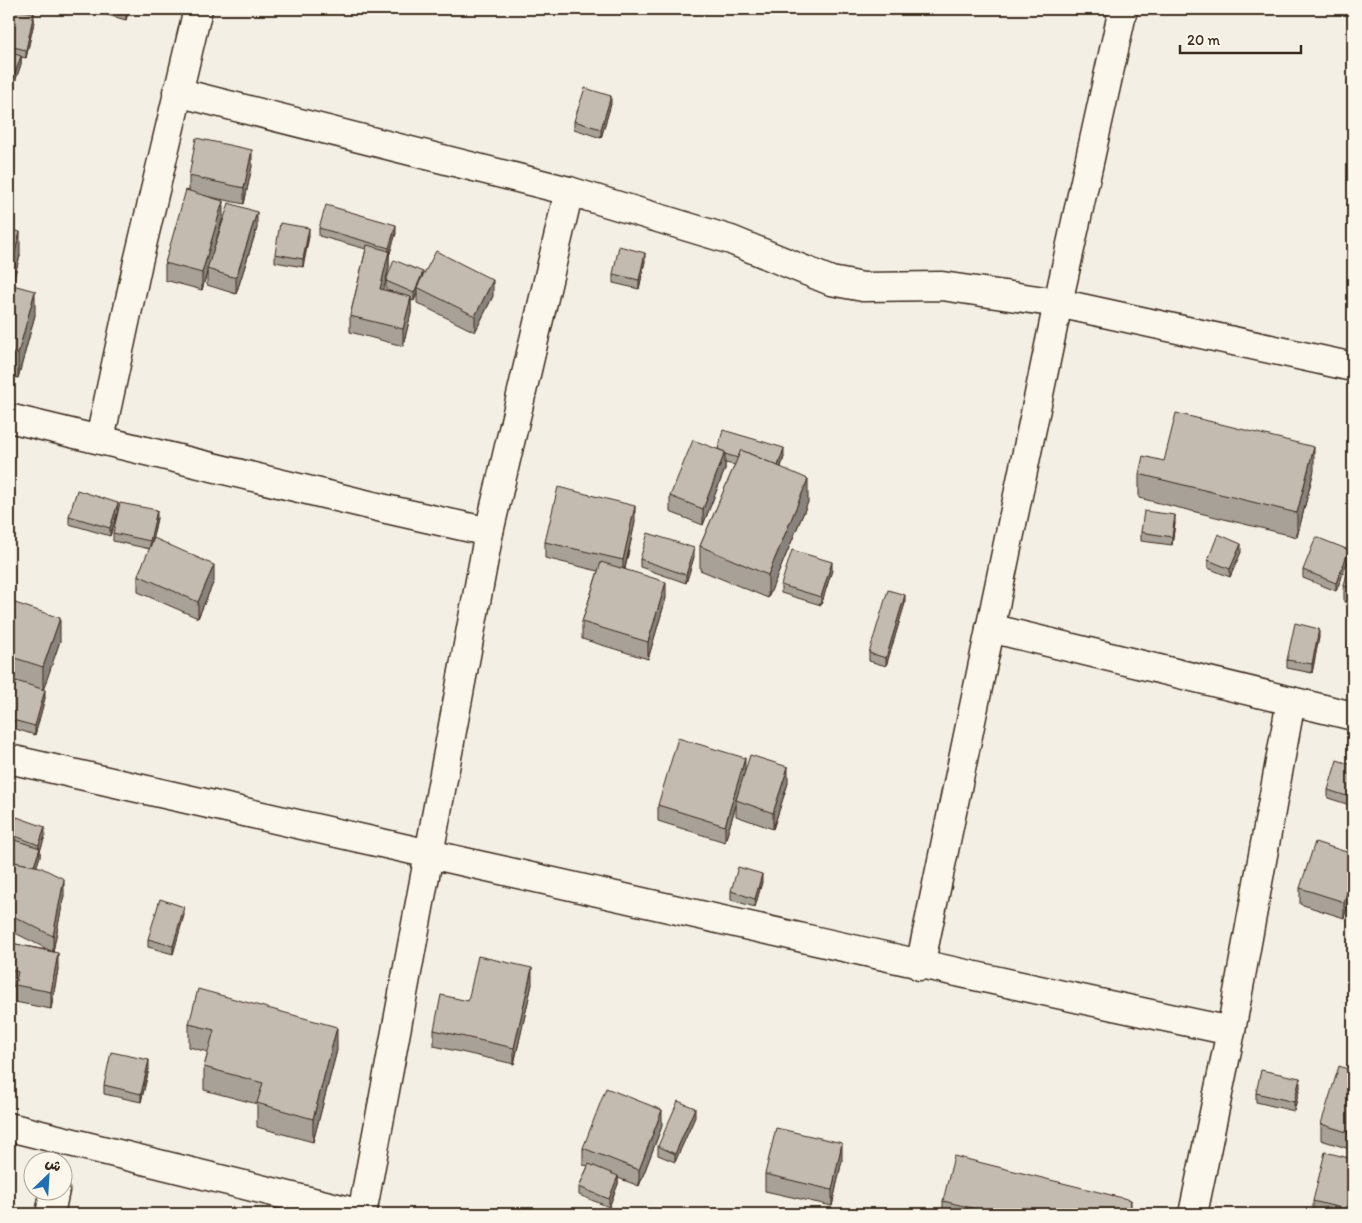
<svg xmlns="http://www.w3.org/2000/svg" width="1362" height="1223" font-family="Itim,'Playpen Sans Arabic',sans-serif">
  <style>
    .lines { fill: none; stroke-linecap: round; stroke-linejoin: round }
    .minor-casing { stroke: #3b2a1e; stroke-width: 31 }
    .minor { stroke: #fbf7ec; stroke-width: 28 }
    .wall { fill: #a8a197; stroke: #3b2a1e; fill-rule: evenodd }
    .shaded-wall { fill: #88837b; stroke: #3b2a1e }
    .building { fill: #c3bbb0; stroke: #3b2a1e }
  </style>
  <rect width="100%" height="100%" fill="#f3efe4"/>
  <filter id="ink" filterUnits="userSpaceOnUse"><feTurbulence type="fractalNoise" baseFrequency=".02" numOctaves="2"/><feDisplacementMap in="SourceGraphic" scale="10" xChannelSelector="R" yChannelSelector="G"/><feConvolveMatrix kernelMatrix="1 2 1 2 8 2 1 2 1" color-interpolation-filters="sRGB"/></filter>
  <g filter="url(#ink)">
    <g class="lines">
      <g class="minor-casing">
        <g id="minor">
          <path d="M 177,92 L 569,191 L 731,240 L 831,281 L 863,287 L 942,286 L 1058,303 L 1353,367"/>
          <path d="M 9,418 L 386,509 L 489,532 L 362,1214"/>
          <path d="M 100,439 L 138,262 L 198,9"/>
          <path d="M 489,532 L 569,191"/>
          <path d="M 990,628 L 1353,716"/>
          <path d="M 9,759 C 416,850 823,945 1231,1031"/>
          <path d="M 920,966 L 1058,303 L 1123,9"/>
          <path d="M 9,1127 L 362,1214"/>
          <path d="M 50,1214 L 55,1190"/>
          <path d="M 1193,1214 L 1231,1031 L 1291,701"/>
        </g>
      </g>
      <use href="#minor" class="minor"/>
    </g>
    <g class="wall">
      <path d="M 9,9 L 34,22 L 26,58 L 21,57 L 21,64 L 14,85 L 9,83 Z"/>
      <path d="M 85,9 L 129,9 L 126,20 Z"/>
      <path d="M 611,104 L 601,138 L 574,129 L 574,121 Z"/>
      <path d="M 252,166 L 244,204 L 205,196 L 223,217 L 213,253 L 257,228 L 236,294 L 207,285 L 207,272 L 202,290 L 165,280 L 165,263 L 189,191 L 189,176 Z"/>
      <path d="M 319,228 L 396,233 L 389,256 L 389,267 L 383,290 L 392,292 L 386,290 L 386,281 L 423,276 L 493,296 L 475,332 L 417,303 L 417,293 L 414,301 L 411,300 L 411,313 L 403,346 L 350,332 L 350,316 L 366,249 L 319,236 Z"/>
      <path d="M 9,229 L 20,255 L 12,285 L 35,315 L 18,378 L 9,375 Z"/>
      <path d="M 309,236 L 303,267 L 275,262 L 275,254 Z"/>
      <path d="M 645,261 L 639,289 L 613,283 L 613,274 Z"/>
      <path d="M 718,449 L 784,457 L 781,467 L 808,502 L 768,598 L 700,570 L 700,546 L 735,465 L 725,463 L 725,469 L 703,525 L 670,512 L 670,496 Z"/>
      <path d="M 1314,470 L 1297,537 L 1139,498 L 1139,474 Z"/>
      <path d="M 118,511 L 110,536 L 69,524 L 69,516 Z"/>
      <path d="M 157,518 L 151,546 L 214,581 L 198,618 L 138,592 L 138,575 L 150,549 L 113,541 L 113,533 Z"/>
      <path d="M 635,522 L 625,569 L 666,598 L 648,659 L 582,639 L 582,622 L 598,571 L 545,558 L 545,542 Z"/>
      <path d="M 1175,523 L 1172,545 L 1141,541 L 1141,532 Z"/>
      <path d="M 1353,551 L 1353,604 L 1344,602 L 1344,586 Z"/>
      <path d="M 1241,552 L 1230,577 L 1208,568 L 1208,560 Z"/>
      <path d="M 694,557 L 686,583 L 640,567 L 640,559 Z"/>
      <path d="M 1349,559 L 1336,591 L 1303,578 L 1303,570 Z"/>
      <path d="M 832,570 L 821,605 L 781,593 L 781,585 Z"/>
      <path d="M 9,601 L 60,641 L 43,689 L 45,698 L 35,735 L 9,727 L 9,708 L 16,682 L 9,679 Z"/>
      <path d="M 905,603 L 886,666 L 869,661 L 869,653 Z"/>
      <path d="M 1319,637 L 1312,673 L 1287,668 L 1287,660 Z"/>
      <path d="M 1353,765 L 1353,806 L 1328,798 L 1328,790 Z"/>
      <path d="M 745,771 L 788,783 L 773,829 L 736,816 L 736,805 L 725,842 L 658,821 L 658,805 Z"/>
      <path d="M 10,834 L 45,836 L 40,851 L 40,856 L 36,867 L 64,895 L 53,951 L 58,969 L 51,1009 L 15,1002 L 15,987 L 9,984 L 9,846 L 10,841 ZM 13,932 L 51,951 L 16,944 L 9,940 Z"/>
      <path d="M 1353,854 L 1344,918 L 1300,904 L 1300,888 Z"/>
      <path d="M 762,882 L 755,907 L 731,900 L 731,891 Z"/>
      <path d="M 184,915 L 173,954 L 148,947 L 148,939 Z"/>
      <path d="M 532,984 L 514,1064 L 434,1046 L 434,1030 L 468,1001 Z"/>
      <path d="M 189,1024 L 337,1050 L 313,1142 L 257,1127 L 257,1104 L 204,1090 L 204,1067 L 208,1052 L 189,1047 Z"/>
      <path d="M 149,1069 L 141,1102 L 104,1094 L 104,1085 Z"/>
      <path d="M 1353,1071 L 1353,1150 L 1321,1140 L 1321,1124 Z"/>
      <path d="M 1300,1087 L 1294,1111 L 1256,1102 L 1256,1093 Z"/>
      <path d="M 695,1117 L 675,1162 L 658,1155 L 658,1146 Z"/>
      <path d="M 662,1126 L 639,1186 L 618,1178 L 618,1184 L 609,1207 L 579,1195 L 579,1187 L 588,1166 L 583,1165 L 583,1148 Z"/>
      <path d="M 1353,1159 L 1353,1214 L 1313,1214 L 1313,1201 Z"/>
      <path d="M 842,1160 L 832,1206 L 765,1191 L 765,1174 Z"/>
      <path d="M 943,1201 L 1131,1214 L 943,1214 Z"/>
    </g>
    <g class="shaded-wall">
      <path d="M 126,9 L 129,9 L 126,20 Z"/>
      <path d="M 34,13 L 34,22 L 26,58 L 26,50 Z"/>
      <path d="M 21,56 L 21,64 L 14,85 L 14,76 Z"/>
      <path d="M 611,96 L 611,104 L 601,138 L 601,129 Z"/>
      <path d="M 252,150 L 252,166 L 244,204 L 244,188 Z"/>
      <path d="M 223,201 L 223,217 L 208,269 L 207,269 L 207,272 L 202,290 L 202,273 Z"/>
      <path d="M 257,212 L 257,228 L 236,294 L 236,278 Z"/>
      <path d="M 396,225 L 396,233 L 389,256 L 389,248 Z"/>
      <path d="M 309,228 L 309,236 L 303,267 L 303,259 Z"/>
      <path d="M 20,232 L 20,255 L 9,298 L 9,275 Z"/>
      <path d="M 389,251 L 389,267 L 380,305 L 380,289 Z"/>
      <path d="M 645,253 L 645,261 L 639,289 L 639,280 Z"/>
      <path d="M 423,272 L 423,280 L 417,287 L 417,293 L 414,301 L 414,293 Z"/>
      <path d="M 493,280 L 493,296 L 475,332 L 475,316 Z"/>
      <path d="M 35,291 L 35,315 L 18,378 L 18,354 Z"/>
      <path d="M 411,297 L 411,313 L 403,346 L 403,329 Z"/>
      <path d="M 1314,447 L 1314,470 L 1297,537 L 1297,513 Z"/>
      <path d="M 784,448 L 784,457 L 777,478 L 777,470 Z"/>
      <path d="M 725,452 L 725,469 L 703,525 L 703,509 Z"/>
      <path d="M 808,479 L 808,502 L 768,598 L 768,575 Z"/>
      <path d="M 118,503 L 118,511 L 110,536 L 110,528 Z"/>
      <path d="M 635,506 L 635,522 L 623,576 L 623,560 Z"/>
      <path d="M 157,510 L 157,518 L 150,549 L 150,541 Z"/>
      <path d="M 1175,515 L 1175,523 L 1172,545 L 1172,537 Z"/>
      <path d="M 1241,544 L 1241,552 L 1230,577 L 1230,569 Z"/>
      <path d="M 694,548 L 694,557 L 686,583 L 686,575 Z"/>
      <path d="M 1349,550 L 1349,559 L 1336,591 L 1336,583 Z"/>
      <path d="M 832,562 L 832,570 L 821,605 L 821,597 Z"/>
      <path d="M 214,565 L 214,581 L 198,618 L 198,602 Z"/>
      <path d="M 666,582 L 666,598 L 648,659 L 648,642 Z"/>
      <path d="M 905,595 L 905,603 L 886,666 L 886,658 Z"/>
      <path d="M 60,618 L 60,641 L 43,691 L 43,667 Z"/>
      <path d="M 1319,629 L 1319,637 L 1312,673 L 1312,664 Z"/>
      <path d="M 45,690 L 45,698 L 35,735 L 35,726 Z"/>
      <path d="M 745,758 L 745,774 L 736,800 L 736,805 L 725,842 L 725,826 Z"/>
      <path d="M 788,767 L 788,783 L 773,829 L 773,813 Z"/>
      <path d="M 45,827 L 45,836 L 40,851 L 40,856 L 33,878 L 33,870 L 39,851 L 39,845 Z"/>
      <path d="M 762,874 L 762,882 L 755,907 L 755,899 Z"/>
      <path d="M 1353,874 L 1353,890 L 1344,918 L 1344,902 Z"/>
      <path d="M 64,879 L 64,895 L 53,952 L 53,936 Z"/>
      <path d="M 184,907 L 184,915 L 173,954 L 173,946 Z"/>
      <path d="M 13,916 L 13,932 L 9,941 L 9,925 Z"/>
      <path d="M 58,953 L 58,969 L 51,1009 L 51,992 Z"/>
      <path d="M 532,968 L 532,984 L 514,1064 L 514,1048 Z"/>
      <path d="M 337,1027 L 337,1050 L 313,1142 L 313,1119 Z"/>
      <path d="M 149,1060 L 149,1069 L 141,1102 L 141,1094 Z"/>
      <path d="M 1300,1078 L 1300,1087 L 1294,1111 L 1294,1102 Z"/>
      <path d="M 695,1108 L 695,1117 L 675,1162 L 675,1154 Z"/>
      <path d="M 662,1110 L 662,1126 L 639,1186 L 639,1170 Z"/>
      <path d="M 842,1143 L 842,1160 L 832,1206 L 832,1190 Z"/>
      <path d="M 618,1176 L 618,1184 L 609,1207 L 609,1199 Z"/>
      <path d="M 1131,1200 L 1131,1214 L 1128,1214 Z"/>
    </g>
    <g class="building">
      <path d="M 9,9 L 13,9 L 34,13 L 26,50 L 9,46 Z"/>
      <path d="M 9,52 L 21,56 L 14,76 L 9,74 Z"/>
      <path d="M 585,88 L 611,96 L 601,129 L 574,121 Z"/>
      <path d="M 196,138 L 252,150 L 244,188 L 189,176 Z"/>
      <path d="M 186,190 L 223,201 L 202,273 L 165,263 Z"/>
      <path d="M 229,203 L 257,212 L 236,278 L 207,269 Z"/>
      <path d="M 326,205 L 396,225 L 389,248 L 319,228 Z"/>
      <path d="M 280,223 L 309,228 L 303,259 L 275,254 Z"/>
      <path d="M 9,229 L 20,232 L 9,275 Z"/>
      <path d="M 367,245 L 389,251 L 380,289 L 411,297 L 403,329 L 350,316 Z"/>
      <path d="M 619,246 L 645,253 L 639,280 L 613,274 Z"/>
      <path d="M 436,251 L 493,280 L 475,316 L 417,287 Z"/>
      <path d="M 394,260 L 423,272 L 414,293 L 386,281 Z"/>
      <path d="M 9,284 L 35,291 L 18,354 L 9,352 Z"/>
      <path d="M 1176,413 L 1314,447 L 1297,513 L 1139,474 L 1143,456 L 1164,461 Z"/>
      <path d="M 723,430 L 784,448 L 778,466 L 741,450 L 738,458 L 725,454 L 725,452 L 718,449 Z"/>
      <path d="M 693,440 L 725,452 L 703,509 L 670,496 Z"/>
      <path d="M 741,450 L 808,479 L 768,575 L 700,546 Z"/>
      <path d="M 558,487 L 635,506 L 623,560 L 545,542 Z"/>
      <path d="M 77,490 L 118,503 L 110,528 L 69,516 Z"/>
      <path d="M 120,503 L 157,510 L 150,541 L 113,533 Z"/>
      <path d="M 1144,511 L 1175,515 L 1172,537 L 1141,532 Z"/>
      <path d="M 648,533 L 694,548 L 686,575 L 640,559 Z"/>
      <path d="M 1218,534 L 1241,544 L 1230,569 L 1208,560 Z"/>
      <path d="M 1316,537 L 1349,550 L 1336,583 L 1303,570 Z"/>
      <path d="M 154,538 L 214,565 L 198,602 L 138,575 Z"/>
      <path d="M 792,550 L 832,562 L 821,597 L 781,585 Z"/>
      <path d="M 1352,551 L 1353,551 L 1353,588 L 1344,586 Z"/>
      <path d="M 601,562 L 666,582 L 648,642 L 582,622 Z"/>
      <path d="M 888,590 L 905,595 L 886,658 L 869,653 Z"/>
      <path d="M 9,601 L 60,618 L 43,667 L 9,656 Z"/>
      <path d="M 1295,623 L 1319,629 L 1312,664 L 1287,660 Z"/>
      <path d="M 16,681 L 45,690 L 35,726 L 9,719 L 9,708 Z"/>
      <path d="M 678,738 L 745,758 L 725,826 L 658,805 Z"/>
      <path d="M 750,755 L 788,767 L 773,813 L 736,800 Z"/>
      <path d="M 1337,760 L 1353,765 L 1353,798 L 1328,790 Z"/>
      <path d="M 17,817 L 45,827 L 39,845 L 10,834 Z"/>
      <path d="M 11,839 L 40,848 L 34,866 L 9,861 L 9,846 Z"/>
      <path d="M 1315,842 L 1353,854 L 1353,874 L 1344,902 L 1300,888 Z"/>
      <path d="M 9,861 L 40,867 L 64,879 L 53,936 L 13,916 L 9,925 Z"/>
      <path d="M 738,867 L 762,874 L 755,899 L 731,891 Z"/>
      <path d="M 160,899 L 184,907 L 173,946 L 148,939 Z"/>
      <path d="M 9,940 L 16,944 L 58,953 L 51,992 L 15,985 L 18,972 L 9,968 Z"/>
      <path d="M 478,956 L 532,968 L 514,1048 L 434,1030 L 441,995 L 468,1001 Z"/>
      <path d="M 198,989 L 337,1027 L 313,1119 L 257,1103 L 263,1083 L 204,1067 L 214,1030 L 189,1024 Z"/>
      <path d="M 111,1052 L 149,1060 L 141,1094 L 104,1085 Z"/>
      <path d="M 1339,1066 L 1353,1071 L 1353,1134 L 1321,1124 Z"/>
      <path d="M 1261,1070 L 1300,1078 L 1294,1102 L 1256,1093 Z"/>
      <path d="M 606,1088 L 662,1110 L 639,1170 L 583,1148 Z"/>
      <path d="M 678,1101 L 695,1108 L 675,1154 L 658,1146 Z"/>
      <path d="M 776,1128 L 842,1143 L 832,1190 L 765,1174 Z"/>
      <path d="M 1325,1152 L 1353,1159 L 1353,1211 L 1313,1201 Z"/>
      <path d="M 954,1156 L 1131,1200 L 1128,1214 L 997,1214 L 943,1201 Z"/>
      <path d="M 589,1164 L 618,1176 L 609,1199 L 579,1187 Z"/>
      <path d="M 732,1210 L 750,1214 L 731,1214 Z"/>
    </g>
  </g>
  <rect width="1362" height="1223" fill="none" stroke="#fbf7ec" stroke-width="30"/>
  <rect x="15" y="15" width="1332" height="1193" fill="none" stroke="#3b2a1e" stroke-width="2" filter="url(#ink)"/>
  <g transform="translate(48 1176) rotate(25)"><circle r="24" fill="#fbf7ec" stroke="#aea59a"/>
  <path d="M0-4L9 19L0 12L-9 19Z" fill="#1f6fb2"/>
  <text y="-8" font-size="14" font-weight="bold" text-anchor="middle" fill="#3b2a1e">ش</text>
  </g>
  <path d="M1180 45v8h121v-8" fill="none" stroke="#3b2a1e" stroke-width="2.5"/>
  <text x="1187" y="45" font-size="15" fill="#3b2a1e" stroke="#fbf7ec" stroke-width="4" paint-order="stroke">20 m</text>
</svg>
